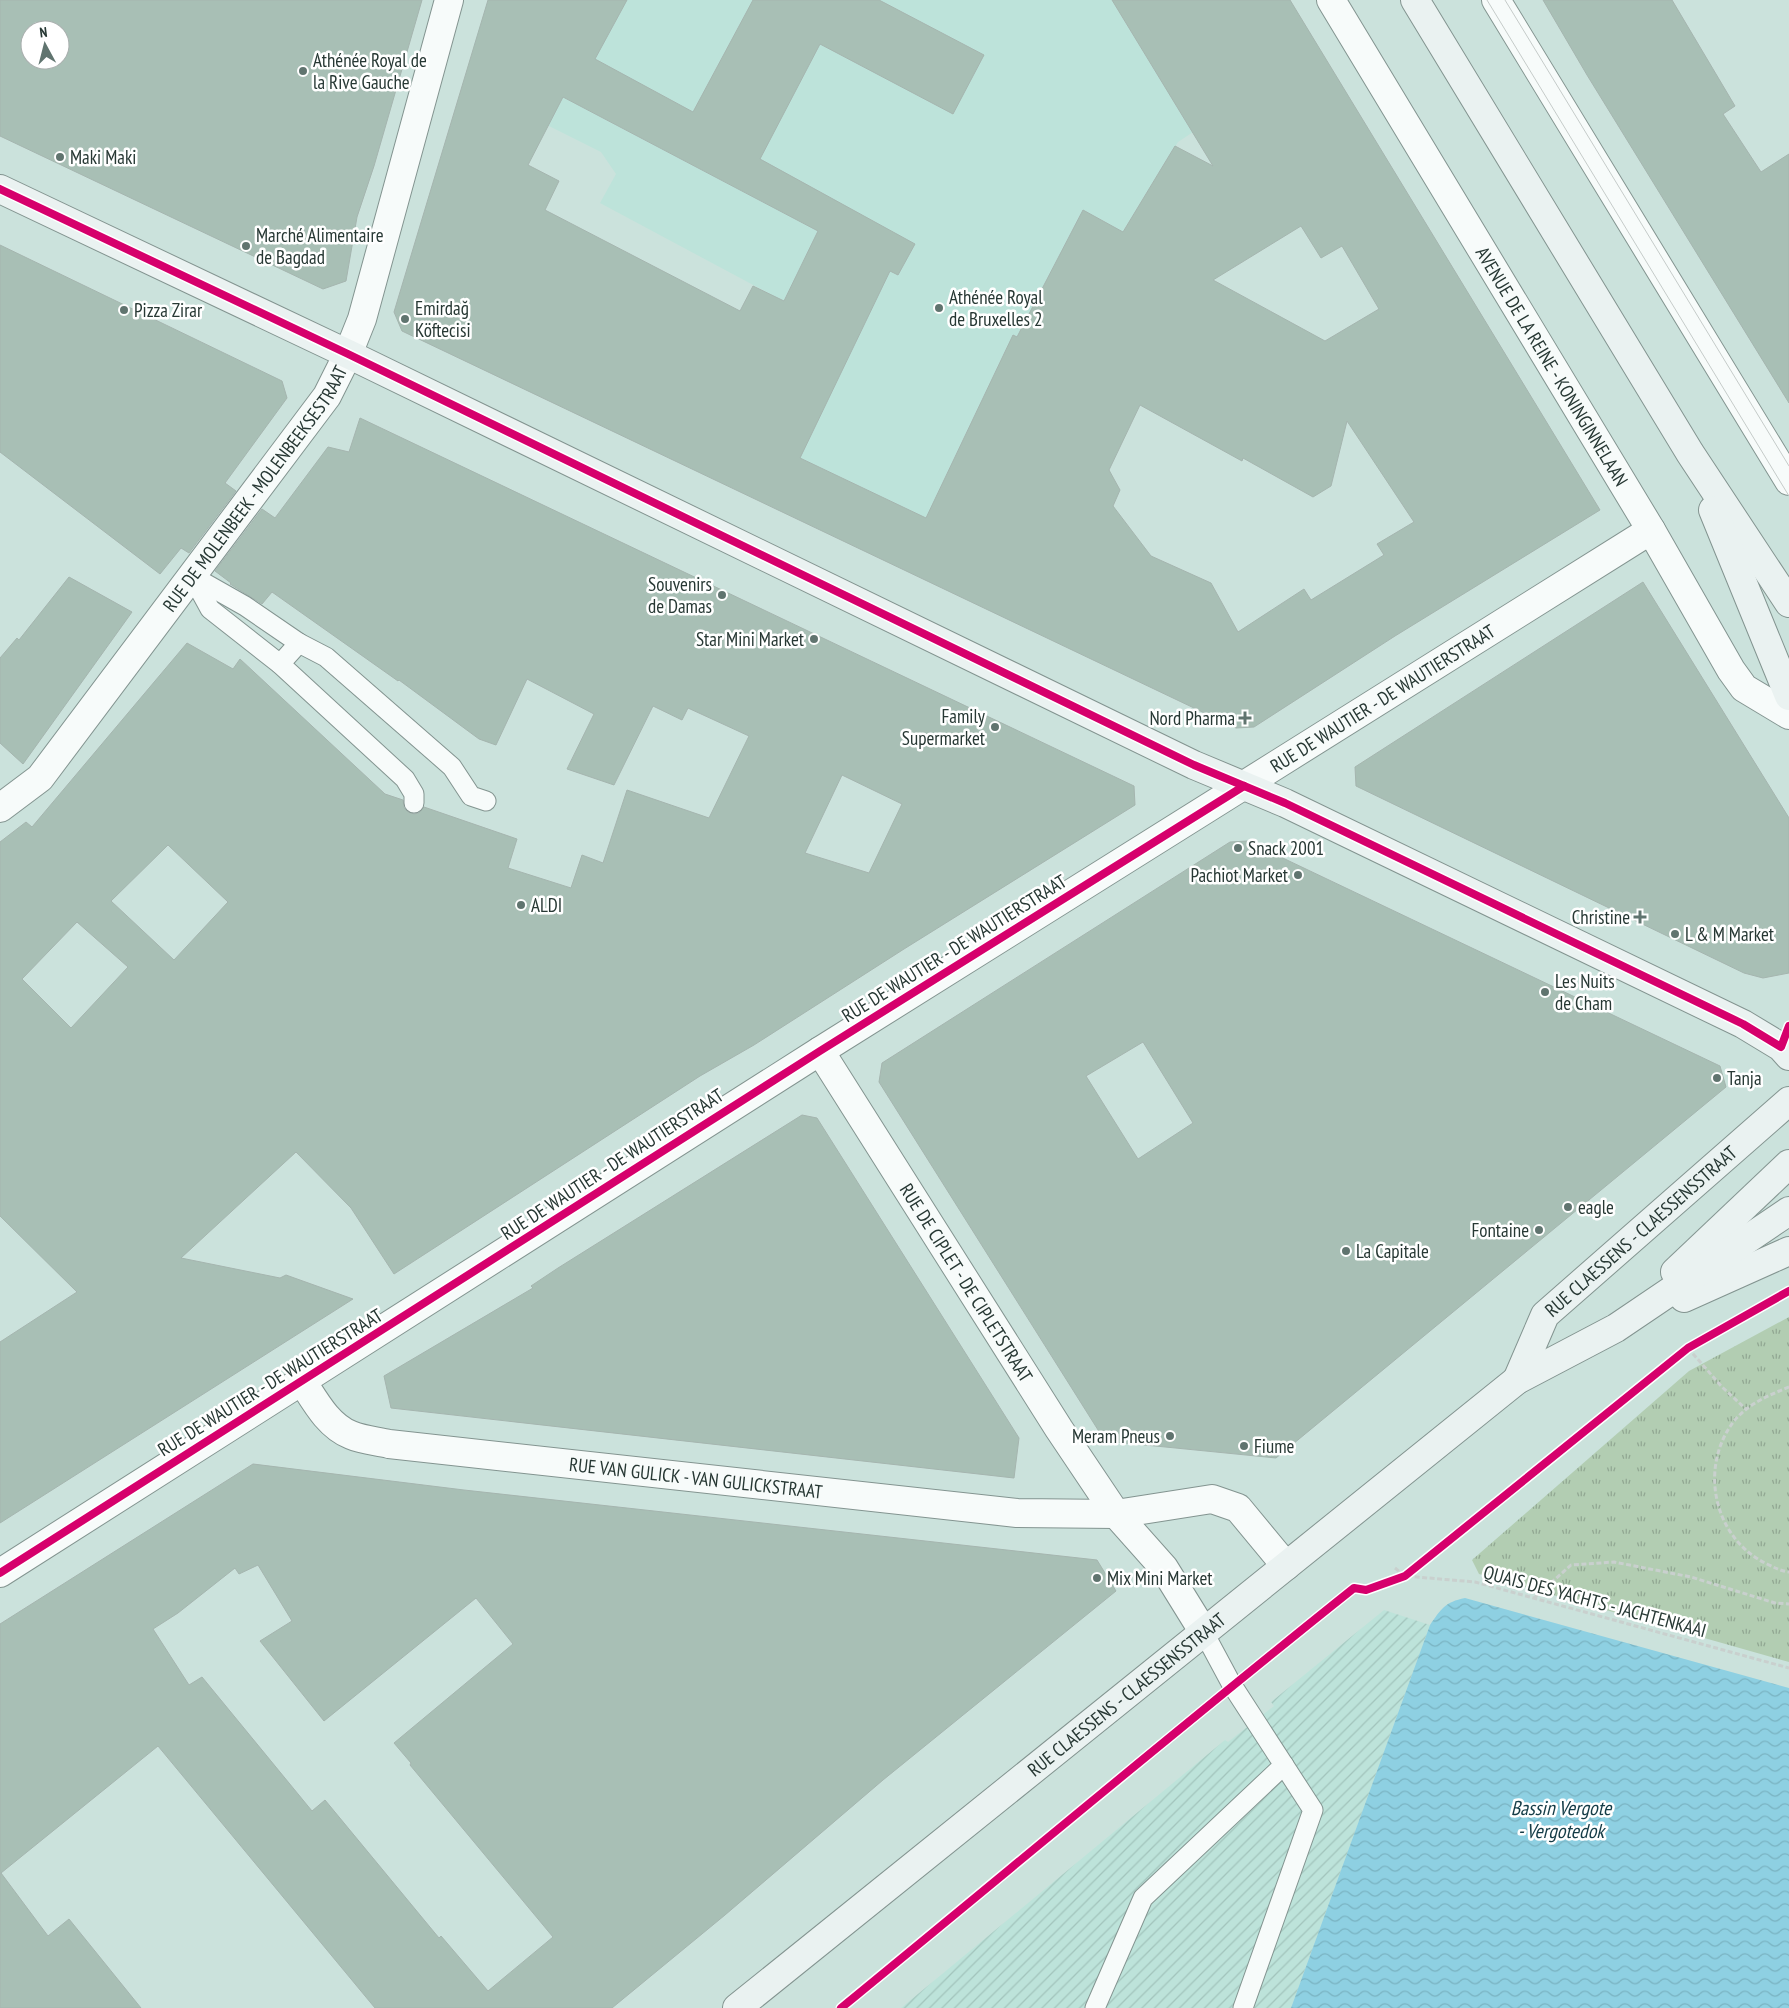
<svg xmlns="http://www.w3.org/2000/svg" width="1789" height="2008" font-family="'PT Sans Narrow',sans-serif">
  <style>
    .built { fill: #bde3da }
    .industrial { fill: url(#industrial-furrows) }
    .grass { fill: url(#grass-tufts) }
    .water { fill: url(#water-waves) }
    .building { fill: #a8bfb5; stroke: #a5b5af; fill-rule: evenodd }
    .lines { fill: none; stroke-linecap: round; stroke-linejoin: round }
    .lane-casing { stroke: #839490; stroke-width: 21 }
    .street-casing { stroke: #839490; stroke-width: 30 }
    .secondary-casing { stroke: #839490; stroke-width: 30 }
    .path { stroke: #c9d0ce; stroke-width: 3; stroke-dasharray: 5 2.5; stroke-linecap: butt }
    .lane { stroke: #f7fbfa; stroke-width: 19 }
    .street { stroke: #f7fbfa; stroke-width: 28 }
    .secondary { stroke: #eaf2f1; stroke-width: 28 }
    .tram { stroke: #c5cbc9; stroke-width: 1 }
    .cycleway-casing { stroke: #fff; stroke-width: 11 }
    .cycleway { stroke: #d6006c; stroke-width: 8 }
    .poi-dot { fill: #60746f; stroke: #fff; stroke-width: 2 }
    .labels { text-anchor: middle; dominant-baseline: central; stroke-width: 5; stroke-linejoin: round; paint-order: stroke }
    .poi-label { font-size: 19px; fill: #273834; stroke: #fff; text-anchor: start }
    .street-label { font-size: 19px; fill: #273834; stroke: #fff }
    .water-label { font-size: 20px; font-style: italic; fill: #143c47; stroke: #fff }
  </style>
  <defs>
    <pattern id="industrial-furrows" width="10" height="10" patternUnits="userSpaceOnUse" patternTransform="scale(1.25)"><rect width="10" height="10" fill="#bde3da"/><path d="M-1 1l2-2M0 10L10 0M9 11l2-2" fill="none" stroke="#a2c4bc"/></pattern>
    <pattern id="grass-tufts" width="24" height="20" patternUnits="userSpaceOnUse" patternTransform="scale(1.25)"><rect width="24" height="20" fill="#b2cdb2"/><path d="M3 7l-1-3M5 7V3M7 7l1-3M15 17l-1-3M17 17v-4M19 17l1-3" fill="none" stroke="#91a792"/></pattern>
    <pattern id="water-waves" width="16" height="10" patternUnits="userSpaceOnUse" patternTransform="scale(1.25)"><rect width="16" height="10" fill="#8ed0e2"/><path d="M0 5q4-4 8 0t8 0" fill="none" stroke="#7ab3c2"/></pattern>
  </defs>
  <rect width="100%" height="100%" fill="#cbe2dc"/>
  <path class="built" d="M 488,0 L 1112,0 L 1193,132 L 1178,142 L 1124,230 L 977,604 L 723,422 L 770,294 L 600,203 L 616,174 L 601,152 L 543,123 L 473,48 Z"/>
  <path class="industrial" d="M 1384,1610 L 1430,1625 L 1291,2008 L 901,2008 L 1225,1740 L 1228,1742 L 1274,1706 L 1271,1702 Z"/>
  <path class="grass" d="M 1789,1317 L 1789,1662 L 1479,1574 L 1472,1560 L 1689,1371 Z"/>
  <path class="water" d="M 1465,1598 L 1789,1688 L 1789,2008 L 1291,2008 L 1430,1625 C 1441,1609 1445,1602 1465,1598 Z"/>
  <g class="building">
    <path d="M 0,0 L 422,0 L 374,166 L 357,217 L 346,281 L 323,289 L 0,136 ZM 30,30 L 60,30 L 60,60 L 30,60 Z"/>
    <path d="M 488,0 L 627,0 L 595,59 L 693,112 L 753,0 L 879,0 L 984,55 L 953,114 L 820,44 L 760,159 L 915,244 L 898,275 L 890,271 L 800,458 L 926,518 L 1013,335 L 1017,337 L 1083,210 L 1123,232 L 1175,146 L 1213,166 L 1112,0 L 1290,0 L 1600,510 L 1395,636 L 1254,727 L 1236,728 L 402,331 L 394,312 ZM 563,97 L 818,231 L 784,301 L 753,286 L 740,311 L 545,210 L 559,181 L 528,165 ZM 1301,226 L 1321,258 L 1342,246 L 1379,309 L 1325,341 L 1213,280 ZM 1140,405 L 1242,461 L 1243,458 L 1313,497 L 1331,486 L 1347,421 L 1414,522 L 1377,544 L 1384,555 L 1311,600 L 1304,589 L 1238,632 L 1211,583 L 1151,556 L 1113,506 L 1120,490 L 1109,470 Z"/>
    <path d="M 1543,0 L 1672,0 L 1735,106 L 1723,114 L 1761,172 L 1789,154 L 1789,403 L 1587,75 Z"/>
    <path d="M 0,245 L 282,381 L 287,398 L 225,483 L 236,491 L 189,553 L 181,548 L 160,574 L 0,452 Z"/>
    <path d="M 360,418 L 1134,786 L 1135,805 L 904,949 L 754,1045 L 700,1076 L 394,1274 L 351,1208 L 296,1152 L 181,1258 L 280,1278 L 286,1275 L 353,1299 L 0,1523 L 0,1342 L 77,1292 L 0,1216 L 0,842 L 26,822 L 32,827 L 187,643 L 233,669 L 240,659 L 385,794 L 403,800 L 404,808 L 408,812 L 414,814 L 419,813 L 424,807 L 517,839 L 508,868 L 571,888 L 582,855 L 603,863 L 627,790 L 709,818 L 749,736 L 688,708 L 682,720 L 653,706 L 614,785 L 567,769 L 594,714 L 527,679 L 496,745 L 479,739 L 399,680 L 398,681 L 272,592 L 262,604 L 230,584 L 231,583 L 215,571 L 262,509 L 275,518 L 328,447 L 349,452 ZM 842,775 L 902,804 L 869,873 L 805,853 ZM 168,845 L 228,902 L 174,960 L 111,901 ZM 77,922 L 128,967 L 71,1028 L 22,979 Z"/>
    <path d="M 69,577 L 132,612 L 23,764 L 0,743 L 0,658 L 17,638 L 19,640 Z"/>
    <path d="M 1643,582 L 1789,818 L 1789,973 L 1763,978 L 1744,973 L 1356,786 L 1355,767 Z"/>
    <path d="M 1247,841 L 1720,1066 L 1726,1087 L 1276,1458 L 1105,1441 L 879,1082 L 882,1063 L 1230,842 ZM 1143,1042 L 1193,1123 L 1138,1159 L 1086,1076 Z"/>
    <path d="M 802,1115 L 817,1118 L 1019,1438 L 1014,1478 L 391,1408 L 384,1376 L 533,1288 L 531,1286 L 558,1268 Z"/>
    <path d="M 253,1464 L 464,1490 L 1097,1560 L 1116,1591 L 883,1780 L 725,1915 L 612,2008 L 375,2008 L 158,1746 L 1,1873 L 48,1936 L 69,1919 L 141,2008 L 0,2008 L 0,1624 ZM 258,1565 L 292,1621 L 260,1641 L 324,1721 L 476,1598 L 513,1644 L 394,1743 L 411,1763 L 410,1765 L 553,1937 L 488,1991 L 441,1936 L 439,1938 L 325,1800 L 312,1811 L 202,1677 L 189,1685 L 153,1629 L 178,1613 L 235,1568 L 239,1574 Z"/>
  </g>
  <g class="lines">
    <g class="lane-casing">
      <g id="lane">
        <path d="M 192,576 L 210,609 L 280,664 L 405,779 L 414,794 L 414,803"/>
        <path d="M 192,576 L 245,606 L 299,643 L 280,664"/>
        <path d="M 299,643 L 326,657 L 452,767 L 471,796 L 486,801"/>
        <path d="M 1203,1631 L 1232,1685 L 1313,1810 L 1243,2008"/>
        <path d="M 1095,2008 L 1143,1898 L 1284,1765"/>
      </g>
    </g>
    <g class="street-casing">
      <g id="street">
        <path id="s1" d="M 1331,0 L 1651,530 L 1731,670 L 1744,688 L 1789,715"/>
        <path d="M 1496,0 L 1789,481"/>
        <path id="s2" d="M 0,808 L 40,778 L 327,396 L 348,354 L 362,319 L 449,0"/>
        <path id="s3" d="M 820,1051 L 1059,1429 L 1116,1514 L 1164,1568 L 1203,1631"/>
        <path id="s4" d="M 302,1381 C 315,1401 328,1426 351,1435 C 363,1440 376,1441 389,1444 L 1017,1513 L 1116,1514 L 1212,1499 L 1238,1508 L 1286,1566"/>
        <path id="s5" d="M 0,1573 L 820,1051 L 1651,530"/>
      </g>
    </g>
    <g class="secondary-casing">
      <g id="secondary">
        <path d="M 1415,0 L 1690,453 L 1789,603"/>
        <path d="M 0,189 L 348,354 L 1194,765 L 1285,803 L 1743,1024 L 1781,1047 L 1789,1056"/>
        <path d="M 1713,510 L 1789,696"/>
        <path d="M 1675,1272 L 1789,1164"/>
        <path d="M 1684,1298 L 1789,1251"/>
        <path id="s6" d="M 1517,1380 L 1545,1315 L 1789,1101"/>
        <path id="s7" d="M 737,2008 L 1517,1380 L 1616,1328 L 1789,1211"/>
      </g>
    </g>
    <g class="path">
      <path d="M 1688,1348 L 1722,1387 L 1747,1410"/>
      <path d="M 1789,1387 C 1769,1395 1748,1404 1734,1421 C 1698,1468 1714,1539 1767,1564 C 1775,1568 1781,1571 1789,1572"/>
      <path d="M 1395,1568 L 1405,1576 L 1475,1582 L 1789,1668"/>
      <path d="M 1534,1598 L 1571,1565 L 1614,1562 L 1691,1577 L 1775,1603 L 1789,1604"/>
    </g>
    <use href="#lane" class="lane"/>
    <use href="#street" class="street"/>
    <use href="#secondary" class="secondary"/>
    <g class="tram">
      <path d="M 1487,0 L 1789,496"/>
      <path d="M 1505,0 L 1789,466"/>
    </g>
    <g class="cycleway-casing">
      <g id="cycleway">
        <path d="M 0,189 L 348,354 L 1194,765 L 1285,803 L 1743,1024 L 1781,1047 L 1789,1026"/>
        <path d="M 0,1573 L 820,1051 L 1244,786"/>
        <path d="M 841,2008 C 1012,1868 1181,1726 1354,1588 L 1366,1590 L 1405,1576 L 1688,1348 L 1789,1291"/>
      </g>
    </g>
    <use href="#cycleway" class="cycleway"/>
  </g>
  <g class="poi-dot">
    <circle cx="303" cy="71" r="5"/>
    <circle cx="60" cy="157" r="5"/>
    <circle cx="246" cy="246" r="5"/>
    <circle cx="939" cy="308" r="5"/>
    <circle cx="124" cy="310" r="5"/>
    <circle cx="405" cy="319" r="5"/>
    <circle cx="722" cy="595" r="5"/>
    <circle cx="814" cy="639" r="5"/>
    <path d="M1242.5 710.5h5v5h5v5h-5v5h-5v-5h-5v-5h5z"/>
    <circle cx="995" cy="727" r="5"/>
    <circle cx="1238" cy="848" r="5"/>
    <circle cx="1298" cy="875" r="5"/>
    <circle cx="521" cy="905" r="5"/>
    <path d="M1637.5 909.5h5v5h5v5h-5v5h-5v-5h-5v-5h5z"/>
    <circle cx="1675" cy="934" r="5"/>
    <circle cx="1545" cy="992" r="5"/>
    <circle cx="1717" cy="1078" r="5"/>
    <circle cx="1568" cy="1207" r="5"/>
    <circle cx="1539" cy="1230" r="5"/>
    <circle cx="1346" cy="1251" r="5"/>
    <circle cx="1170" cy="1436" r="5"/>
    <circle cx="1244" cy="1446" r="5"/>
    <circle cx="1097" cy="1578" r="5"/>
  </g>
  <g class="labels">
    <g class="poi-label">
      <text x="313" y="60">Athénée Royal de<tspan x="313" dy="22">la Rive Gauche</tspan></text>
      <text x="70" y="157">Maki Maki</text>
      <text x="256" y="235">Marché Alimentaire<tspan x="256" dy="22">de Bagdad</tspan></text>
      <text x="949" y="297">Athénée Royal<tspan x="949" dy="22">de Bruxelles 2</tspan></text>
      <text x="415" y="308">Emirdağ<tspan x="415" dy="22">Köftecisi</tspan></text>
      <text x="134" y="310">Pizza Zirar</text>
      <text x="712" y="584" text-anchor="end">Souvenirs<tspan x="712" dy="22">de Damas</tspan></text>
      <text x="804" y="639" text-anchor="end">Star Mini Market</text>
      <text x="985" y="716" text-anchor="end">Family<tspan x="985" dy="22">Supermarket</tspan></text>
      <text x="1235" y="718" text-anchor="end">Nord Pharma</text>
      <text x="1248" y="848">Snack 2001</text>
      <text x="1288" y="875" text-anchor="end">Pachiot Market</text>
      <text x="531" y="905">ALDI</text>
      <text x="1630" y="917" text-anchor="end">Christine</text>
      <text x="1685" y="934">L &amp; M Market</text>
      <text x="1555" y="981">Les Nuits<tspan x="1555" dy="22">de Cham</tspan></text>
      <text x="1727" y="1078">Tanja</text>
      <text x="1578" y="1207">eagle</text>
      <text x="1529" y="1230" text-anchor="end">Fontaine</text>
      <text x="1356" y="1251">La Capitale</text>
      <text x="1160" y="1436" text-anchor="end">Meram Pneus</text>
      <text x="1254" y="1446">Fiume</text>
      <text x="1107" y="1578">Mix Mini Market</text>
    </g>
    <g class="street-label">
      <text stroke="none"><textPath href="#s1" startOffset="428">AVENUE DE LA REINE - KONINGINNELAAN</textPath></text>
      <text stroke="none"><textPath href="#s2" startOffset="411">RUE DE MOLENBEEK - MOLENBEEKSESTRAAT</textPath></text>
      <text stroke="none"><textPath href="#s5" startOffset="1636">RUE DE WAUTIER - DE WAUTIERSTRAAT</textPath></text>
      <text transform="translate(954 948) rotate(-32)">RUE DE WAUTIER - DE WAUTIERSTRAAT</text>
      <text transform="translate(612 1164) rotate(-33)">RUE DE WAUTIER - DE WAUTIERSTRAAT</text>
      <text stroke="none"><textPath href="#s6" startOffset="198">RUE CLAESSENS - CLAESSENSSTRAAT</textPath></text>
      <text stroke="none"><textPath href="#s3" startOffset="274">RUE DE CIPLET - DE CIPLETSTRAAT</textPath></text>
      <text transform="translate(270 1382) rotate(-32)">RUE DE WAUTIER - DE WAUTIERSTRAAT</text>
      <text stroke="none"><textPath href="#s4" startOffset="422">RUE VAN GULICK - VAN GULICKSTRAAT</textPath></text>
      <text transform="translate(1595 1601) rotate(15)">QUAIS DES YACHTS - JACHTENKAAI</text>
      <text stroke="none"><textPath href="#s7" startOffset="500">RUE CLAESSENS - CLAESSENSSTRAAT</textPath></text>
    </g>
    <g class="water-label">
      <text x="1561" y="1808">Bassin Vergote<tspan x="1561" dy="23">- Vergotedok</tspan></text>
    </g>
  </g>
  <g transform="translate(45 45) rotate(353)"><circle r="24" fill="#ffffff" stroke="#a9afae"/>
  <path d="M0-4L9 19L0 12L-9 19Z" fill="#60746f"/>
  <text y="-8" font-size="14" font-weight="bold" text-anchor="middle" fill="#273834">N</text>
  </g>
</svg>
